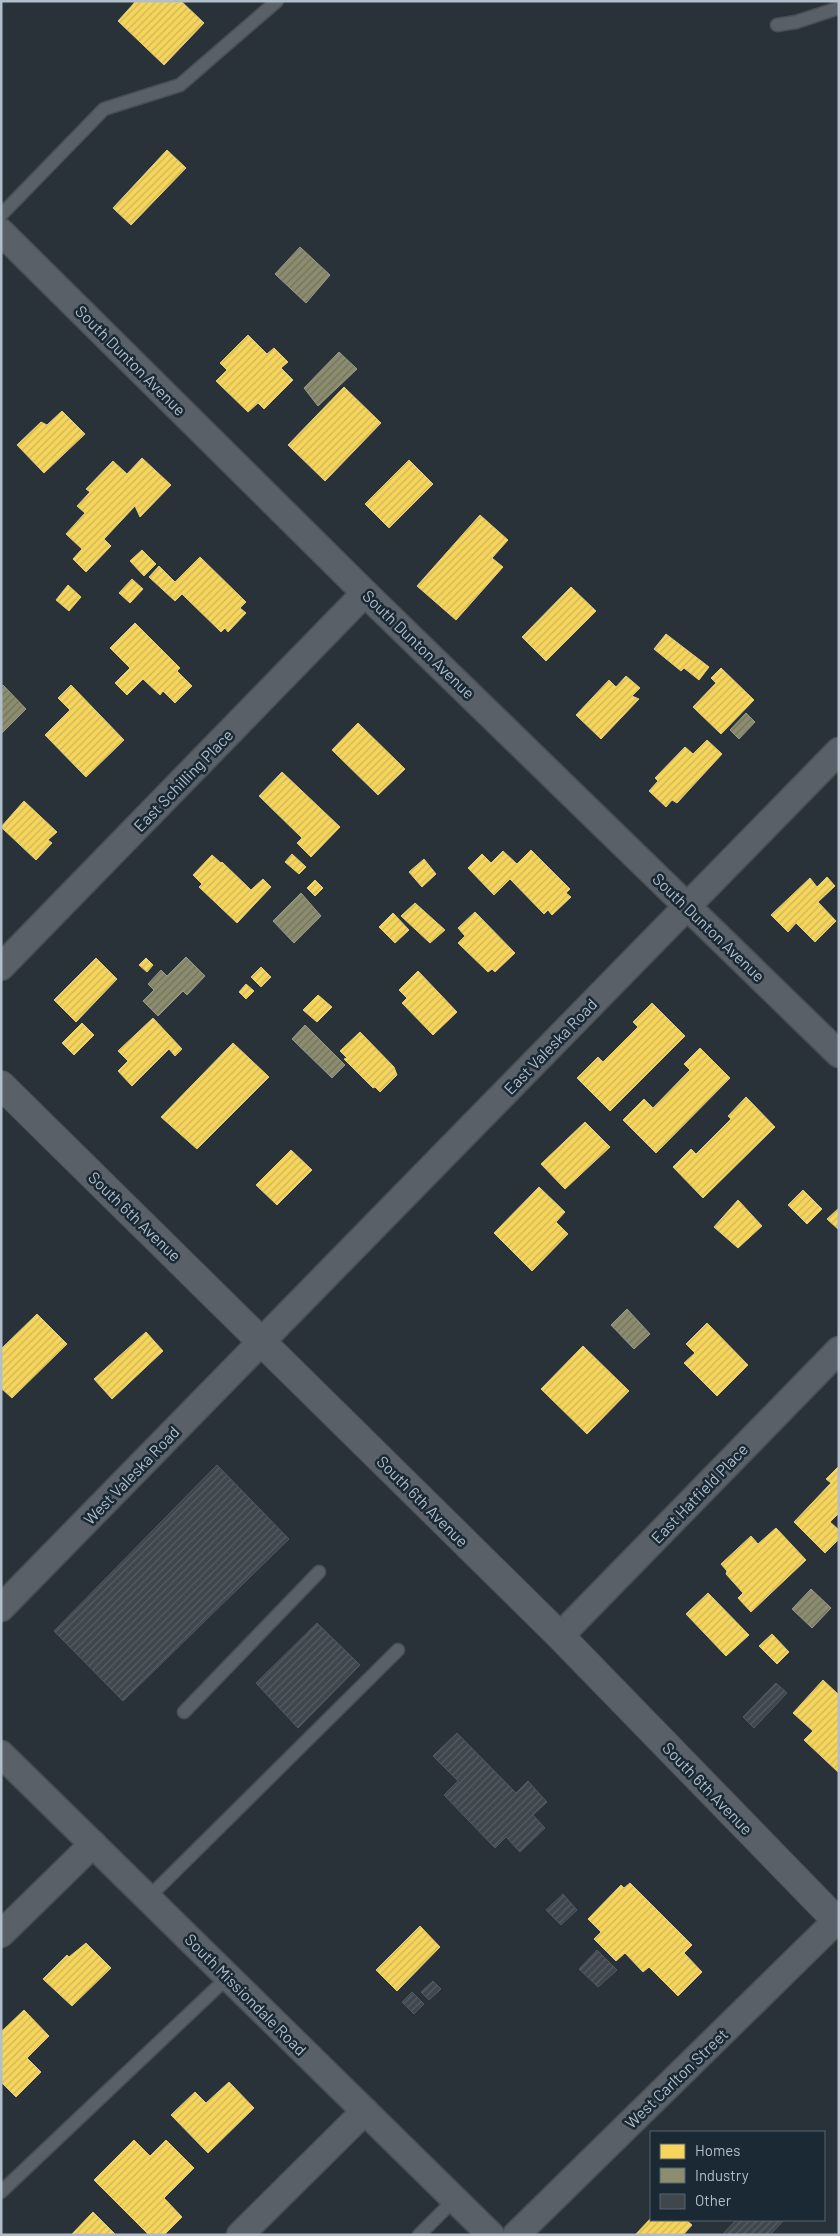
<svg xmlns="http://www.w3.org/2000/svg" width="840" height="2236" font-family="Barlow,sans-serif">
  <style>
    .homes { fill: url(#homes-hatch); stroke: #e2ce7d }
    .industry { fill: url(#industry-hatch); stroke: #979b8a }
    .building { fill: url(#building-hatch); stroke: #515a61 }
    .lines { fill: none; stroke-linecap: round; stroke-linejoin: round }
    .service-casing { stroke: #474e54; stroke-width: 15 }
    .minor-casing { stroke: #474e54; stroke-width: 29 }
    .tertiary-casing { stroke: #474e54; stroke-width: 30 }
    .service { stroke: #596067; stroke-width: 12 }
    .minor { stroke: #596067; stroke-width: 26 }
    .tertiary { stroke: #596067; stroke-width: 28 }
    .labels { text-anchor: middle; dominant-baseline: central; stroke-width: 5; stroke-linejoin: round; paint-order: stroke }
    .street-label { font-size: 16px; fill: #b2bfcb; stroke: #1b2935 }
  </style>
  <defs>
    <pattern id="homes-hatch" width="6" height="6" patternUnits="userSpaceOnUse" patternTransform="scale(1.25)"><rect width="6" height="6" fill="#f6d55c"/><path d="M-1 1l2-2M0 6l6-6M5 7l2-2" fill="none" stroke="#cfb656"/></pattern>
    <pattern id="industry-hatch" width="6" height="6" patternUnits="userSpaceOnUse" patternTransform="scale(1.25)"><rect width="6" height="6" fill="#8c8c6e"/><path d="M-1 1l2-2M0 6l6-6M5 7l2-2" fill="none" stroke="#72735f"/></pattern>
    <pattern id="building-hatch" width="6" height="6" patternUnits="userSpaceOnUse" patternTransform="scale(1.25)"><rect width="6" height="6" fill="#3f464c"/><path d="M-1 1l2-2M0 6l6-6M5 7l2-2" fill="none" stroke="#585f64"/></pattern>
  </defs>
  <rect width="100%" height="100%" fill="#293239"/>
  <g class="homes">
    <path d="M 136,1 L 181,1 L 204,23 L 164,65 L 118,21 Z"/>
    <path d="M 167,150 L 186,168 L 131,225 L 113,208 Z"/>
    <path d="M 248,335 L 267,354 L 274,348 L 288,362 L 281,368 L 293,380 L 264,409 L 258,403 L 248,412 L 216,381 L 227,370 L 220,363 Z"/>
    <path d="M 344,387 L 381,423 L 325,481 L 288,445 Z"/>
    <path d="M 62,411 L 85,434 L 44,473 L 17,445 L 41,422 L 47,425 Z"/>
    <path d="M 142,458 L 171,485 L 140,517 L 135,506 L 104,539 L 111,546 L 86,572 L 73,559 L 82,549 L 66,534 L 85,513 L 77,506 L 90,492 L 86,489 L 113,461 L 127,474 Z"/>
    <path d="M 409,460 L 433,484 L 389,528 L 365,504 Z"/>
    <path d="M 480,515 L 508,540 L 492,558 L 503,567 L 456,620 L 417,586 Z"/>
    <path d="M 142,550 L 156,564 L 144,576 L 130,561 Z"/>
    <path d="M 200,557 L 246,602 L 240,608 L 246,613 L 228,632 L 225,628 L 221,632 L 182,594 L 175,601 L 149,577 L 159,566 L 175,582 Z"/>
    <path d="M 132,579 L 143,589 L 130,603 L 119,593 Z"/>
    <path d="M 68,585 L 81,597 L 69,611 L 56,600 Z"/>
    <path d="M 571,587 L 596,611 L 546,661 L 522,637 Z"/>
    <path d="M 135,623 L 180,668 L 177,671 L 192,686 L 175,703 L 163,691 L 160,695 L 143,679 L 127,695 L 115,683 L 130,668 L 110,648 Z"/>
    <path d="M 666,634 L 709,667 L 699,680 L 684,668 L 681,671 L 654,649 Z"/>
    <path d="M 721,668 L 754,700 L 721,734 L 693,707 L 716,683 L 711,678 Z"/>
    <path d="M 626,676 L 640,688 L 632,696 L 639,699 L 601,739 L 576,715 L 609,680 L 616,687 Z"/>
    <path d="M 71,685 L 124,740 L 86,777 L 45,735 L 70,710 L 58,698 Z"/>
    <path d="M 358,723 L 405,769 L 378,795 L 332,750 Z"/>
    <path d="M 707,740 L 722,754 L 677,803 L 672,800 L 666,807 L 649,791 L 658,781 L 655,778 L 685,747 L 693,754 Z"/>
    <path d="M 282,772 L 340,827 L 311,857 L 297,843 L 302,838 L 259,796 Z"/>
    <path d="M 24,801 L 57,832 L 48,840 L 52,843 L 36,860 L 1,827 Z"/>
    <path d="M 531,850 L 570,889 L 566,893 L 571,897 L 552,915 L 548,910 L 544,914 L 510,879 L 494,895 L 468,868 L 482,854 L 491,863 L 503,851 L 517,864 Z"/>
    <path d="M 292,854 L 306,867 L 299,874 L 285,862 Z"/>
    <path d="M 212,855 L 221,863 L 222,862 L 251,890 L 263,879 L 271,887 L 237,923 L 199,887 L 202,884 L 193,875 Z"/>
    <path d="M 424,859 L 436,874 L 422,887 L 409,872 Z"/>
    <path d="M 827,877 L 835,886 L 818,902 L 836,921 L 815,942 L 796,923 L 788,932 L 771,915 L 810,878 L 817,887 Z"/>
    <path d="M 315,880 L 323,888 L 315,896 L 307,888 Z"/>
    <path d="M 415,903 L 445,930 L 430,943 L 401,916 Z"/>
    <path d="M 475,912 L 515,953 L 495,972 L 492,969 L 488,972 L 458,943 L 465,936 L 458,928 Z"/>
    <path d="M 393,913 L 409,930 L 395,943 L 379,927 Z"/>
    <path d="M 96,958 L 117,979 L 76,1022 L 54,1000 Z"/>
    <path d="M 146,958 L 153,965 L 147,972 L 139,965 Z"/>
    <path d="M 261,967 L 271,977 L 261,987 L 251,977 Z"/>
    <path d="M 418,971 L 457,1012 L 433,1035 L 402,1003 L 407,998 L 399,990 Z"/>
    <path d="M 246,984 L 254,991 L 246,999 L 239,992 Z"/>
    <path d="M 318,995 L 332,1007 L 317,1022 L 303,1010 Z"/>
    <path d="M 652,1003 L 685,1036 L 610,1111 L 577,1078 L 598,1057 L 603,1062 L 638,1027 L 633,1022 Z"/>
    <path d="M 153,1018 L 182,1049 L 175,1056 L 169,1049 L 132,1086 L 118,1071 L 128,1061 L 118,1051 Z"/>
    <path d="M 82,1023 L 94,1035 L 74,1055 L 62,1043 Z"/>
    <path d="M 360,1032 L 394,1067 L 397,1075 L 380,1092 L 375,1087 L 373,1088 L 344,1059 L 347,1058 L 340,1051 Z"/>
    <path d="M 233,1043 L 269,1077 L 197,1149 L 161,1117 Z"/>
    <path d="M 700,1048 L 730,1078 L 656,1153 L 623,1120 L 644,1099 L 653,1108 L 690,1070 L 684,1064 Z"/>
    <path d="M 746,1097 L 775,1127 L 703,1198 L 673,1167 L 691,1149 L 696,1154 L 731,1119 L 728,1116 Z"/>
    <path d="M 585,1122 L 610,1147 L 565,1189 L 541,1164 Z"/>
    <path d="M 291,1150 L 312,1170 L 277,1205 L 256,1185 Z"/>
    <path d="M 539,1187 L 565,1212 L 556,1222 L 568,1234 L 532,1271 L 494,1233 Z"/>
    <path d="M 803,1190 L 822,1209 L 807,1224 L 788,1205 Z"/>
    <path d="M 738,1200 L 762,1226 L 738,1248 L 714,1227 Z"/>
    <path d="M 839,1208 L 839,1230 L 827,1219 Z"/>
    <path d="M 37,1314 L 67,1344 L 12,1398 L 1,1388 L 1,1349 Z"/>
    <path d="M 707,1323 L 748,1365 L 717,1396 L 684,1363 L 695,1353 L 686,1344 Z"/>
    <path d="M 146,1332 L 163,1351 L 112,1399 L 94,1379 Z"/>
    <path d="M 583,1346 L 629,1391 L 587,1434 L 541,1389 Z"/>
    <path d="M 839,1466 L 839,1513 L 830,1522 L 839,1530 L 839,1539 L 825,1553 L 794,1522 L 831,1483 L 826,1479 Z"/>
    <path d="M 776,1528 L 806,1560 L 751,1612 L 738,1598 L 743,1593 L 726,1574 L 727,1571 L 721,1564 L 751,1536 L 758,1544 Z"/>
    <path d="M 708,1593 L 749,1635 L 726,1656 L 686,1614 Z"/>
    <path d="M 772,1634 L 789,1652 L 777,1664 L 759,1646 Z"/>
    <path d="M 823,1680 L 839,1695 L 839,1773 L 804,1740 L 813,1731 L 793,1713 Z"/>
    <path d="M 630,1883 L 692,1945 L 684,1953 L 702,1972 L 678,1996 L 649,1967 L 643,1972 L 625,1953 L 616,1961 L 594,1939 L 601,1932 L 588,1919 L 621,1885 L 624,1888 Z"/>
    <path d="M 420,1926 L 440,1947 L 397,1991 L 376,1970 Z"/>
    <path d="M 86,1943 L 111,1968 L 72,2006 L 43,1979 L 67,1955 L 69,1957 Z"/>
    <path d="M 24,2010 L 49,2036 L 27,2058 L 41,2072 L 16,2097 L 1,2082 L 1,2032 Z"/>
    <path d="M 229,2082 L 254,2108 L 208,2153 L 171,2115 L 195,2092 L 206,2103 Z"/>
    <path d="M 134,2140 L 150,2156 L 166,2140 L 194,2168 L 164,2198 L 182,2217 L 164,2235 L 149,2235 L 94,2180 Z"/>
    <path d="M 93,2212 L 116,2235 L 71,2235 Z"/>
    <path d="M 651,2218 L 686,2220 L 692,2225 L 683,2235 L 635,2235 Z"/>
  </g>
  <g class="industry">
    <path d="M 300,247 L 330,275 L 306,303 L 275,274 Z"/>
    <path d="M 339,352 L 357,369 L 318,406 L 304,388 Z"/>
    <path d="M 3,685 L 26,709 L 1,734 L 1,687 Z"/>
    <path d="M 746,713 L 755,722 L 739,739 L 730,730 Z"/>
    <path d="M 301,893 L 321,916 L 294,943 L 273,921 Z"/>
    <path d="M 186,957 L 205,976 L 187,995 L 183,991 L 158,1016 L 143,1001 L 154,990 L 148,984 L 161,970 L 167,976 Z"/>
    <path d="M 305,1025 L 345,1065 L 332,1078 L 292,1039 Z"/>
    <path d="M 627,1309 L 650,1334 L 634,1349 L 611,1325 Z"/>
    <path d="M 811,1589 L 831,1608 L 812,1628 L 792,1609 Z"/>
  </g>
  <g class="building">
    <path d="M 217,1465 L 289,1539 L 123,1701 L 54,1631 Z"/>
    <path d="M 317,1623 L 360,1665 L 298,1728 L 256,1683 Z"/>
    <path d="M 776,1683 L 787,1693 L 754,1728 L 743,1717 Z"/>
    <path d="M 457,1733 L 516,1793 L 528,1781 L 547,1802 L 533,1815 L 545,1828 L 520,1852 L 506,1837 L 495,1848 L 444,1795 L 458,1781 L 433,1756 Z"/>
    <path d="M 563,1894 L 577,1910 L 561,1925 L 546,1910 Z"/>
    <path d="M 597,1950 L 617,1970 L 598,1987 L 579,1969 Z"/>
    <path d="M 433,1981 L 441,1989 L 429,2000 L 421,1992 Z"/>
    <path d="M 412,1992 L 424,2004 L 414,2014 L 402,2002 Z"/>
    <path d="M 736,2220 L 784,2220 L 770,2235 L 722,2235 Z"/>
  </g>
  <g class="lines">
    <g class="service-casing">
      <g id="service">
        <path d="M 777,25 L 796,22 L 839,8"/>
        <path d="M 1,215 L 104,109 L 180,85 L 277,1"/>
        <path d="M 184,1712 L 319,1572"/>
        <path d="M 148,1898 L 398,1650"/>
        <path d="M 1,2192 L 228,1977"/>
        <path d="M 419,2235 L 455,2199"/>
      </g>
    </g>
    <g class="minor-casing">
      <g id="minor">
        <path d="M 1,232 L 365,593 L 839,1054"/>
        <path d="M 1,967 L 365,593"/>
        <path d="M 1,1608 L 839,751"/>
        <path d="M 560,1636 L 839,1350"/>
        <path d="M 1,1754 L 491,2235"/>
        <path d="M 1,1934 L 93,1844"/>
        <path d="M 240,2235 L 365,2111"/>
        <path d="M 516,2235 L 839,1918"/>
      </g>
    </g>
    <g class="tertiary-casing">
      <path id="tertiary" d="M 1,1085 L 560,1636 L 839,1923"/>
    </g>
    <use href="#service" class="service"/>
    <use href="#minor" class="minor"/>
    <use href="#tertiary" class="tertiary"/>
  </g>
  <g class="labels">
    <g class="street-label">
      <text transform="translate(131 360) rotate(45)">South Dunton Avenue</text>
      <text transform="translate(419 644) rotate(44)">South Dunton Avenue</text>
      <text transform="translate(183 780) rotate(-46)">East Schilling Place</text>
      <text transform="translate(709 927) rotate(44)">South Dunton Avenue</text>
      <text transform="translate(550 1046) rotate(-46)">East Valeska Road</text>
      <text transform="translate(135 1216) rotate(44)">South 6th Avenue</text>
      <text transform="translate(131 1475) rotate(-46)">West Valeska Road</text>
      <text transform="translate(699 1493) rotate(-46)">East Hatfield Place</text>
      <text transform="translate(423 1501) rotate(45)">South 6th Avenue</text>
      <text transform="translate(708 1788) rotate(46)">South 6th Avenue</text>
      <text transform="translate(246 1994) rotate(45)">South Missiondale Road</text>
      <text transform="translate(676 2078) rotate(-44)">West Carlton Street</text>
    </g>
  </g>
  <rect width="840" height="2236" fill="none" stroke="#b2bfcb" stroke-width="5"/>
  <rect x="650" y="2131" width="175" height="90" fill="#1b2935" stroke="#576571"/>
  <rect x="660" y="2144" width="25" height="15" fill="#f6d55c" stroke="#576571"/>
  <text x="695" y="2156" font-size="15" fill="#b2bfcb">Homes</text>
  <rect x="660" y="2168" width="25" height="15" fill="#8c8c6e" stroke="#576571"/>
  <text x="695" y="2181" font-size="15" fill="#b2bfcb">Industry</text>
  <rect x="660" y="2194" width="25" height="15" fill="#3f464c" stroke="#576571"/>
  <text x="695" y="2206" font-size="15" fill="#b2bfcb">Other</text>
</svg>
